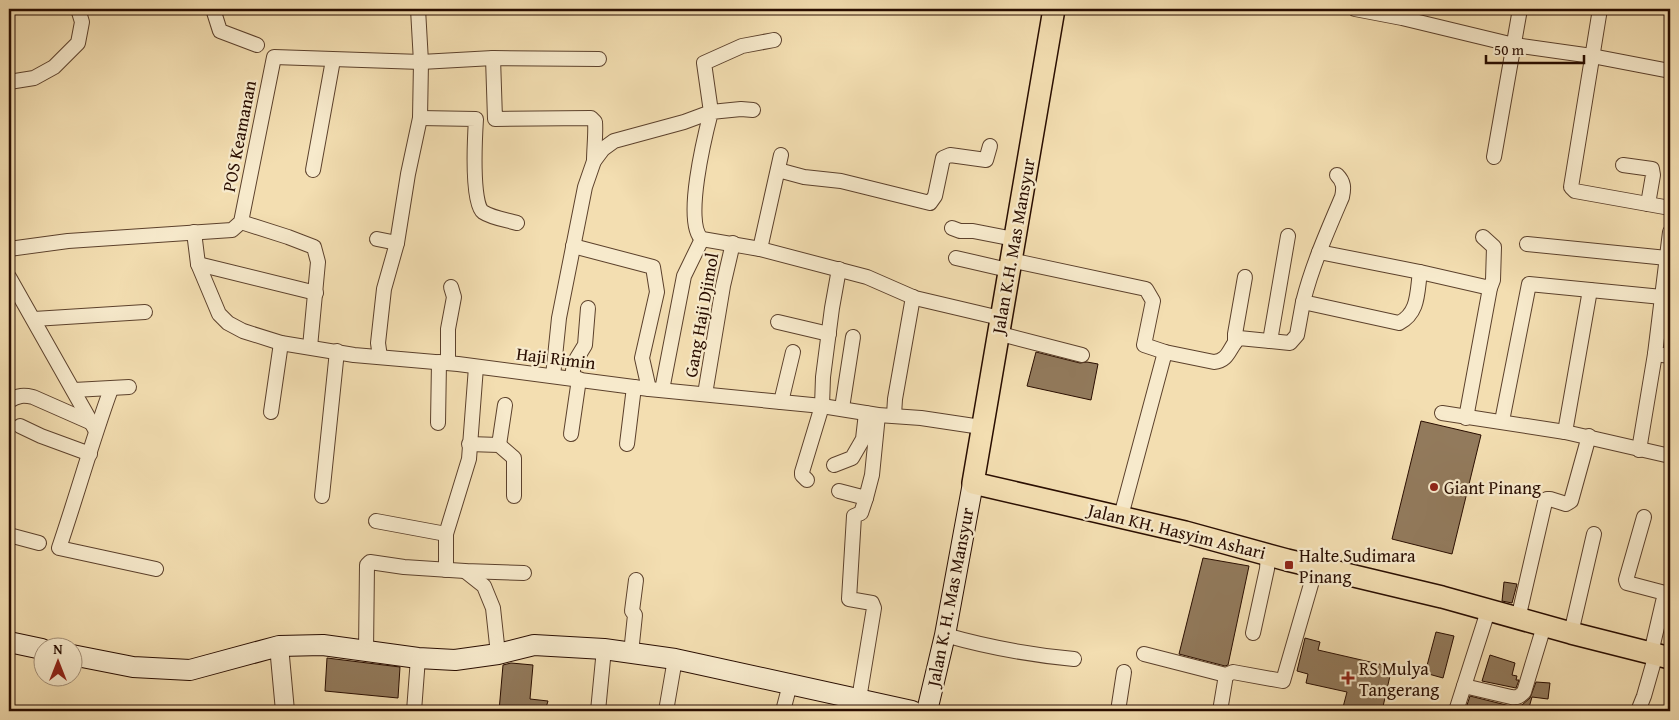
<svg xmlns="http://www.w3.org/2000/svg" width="1679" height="720" font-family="'Gentium Book Plus',serif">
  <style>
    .building { fill: #927a5c; stroke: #290d00 }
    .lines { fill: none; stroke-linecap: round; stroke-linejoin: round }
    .minor-casing { stroke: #5c412c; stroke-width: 16 }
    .tertiary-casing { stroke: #5c412c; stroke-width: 20 }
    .secondary-casing { stroke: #290d00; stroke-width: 22 }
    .primary-casing { stroke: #290d00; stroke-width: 24 }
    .minor { stroke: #f7eacc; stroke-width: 14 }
    .tertiary { stroke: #f7eacc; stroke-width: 18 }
    .secondary { stroke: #f7eacc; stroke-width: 20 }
    .primary { stroke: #f3deb1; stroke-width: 21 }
    .poi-dot { fill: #8f2418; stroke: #f7eacc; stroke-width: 2 }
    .labels { text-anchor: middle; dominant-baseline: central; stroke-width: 4.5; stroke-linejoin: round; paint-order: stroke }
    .street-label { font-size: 18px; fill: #290d00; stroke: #f7eacc }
    .poi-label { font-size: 18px; fill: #290d00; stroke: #f7eacc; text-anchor: start }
  </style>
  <rect width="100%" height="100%" fill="#f3deb1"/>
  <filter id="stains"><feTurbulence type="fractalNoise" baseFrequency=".004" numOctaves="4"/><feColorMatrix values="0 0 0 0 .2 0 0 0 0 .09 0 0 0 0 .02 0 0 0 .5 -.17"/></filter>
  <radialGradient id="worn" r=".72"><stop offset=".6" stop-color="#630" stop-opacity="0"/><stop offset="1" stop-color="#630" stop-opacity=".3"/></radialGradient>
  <g class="building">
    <path d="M 1036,352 L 1080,363 L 1087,362 L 1098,364 L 1091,400 L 1027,386 Z"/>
    <path d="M 1421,421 L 1481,435 L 1452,554 L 1392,539 Z"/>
    <path d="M 1203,558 L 1249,566 L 1228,665 L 1225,666 L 1179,654 Z"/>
    <path d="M 1504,582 L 1517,584 L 1512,603 L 1502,601 Z"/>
    <path d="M 1436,632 L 1454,636 L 1443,678 L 1425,673 Z"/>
    <path d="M 1305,638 L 1320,642 L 1318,650 L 1392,667 L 1382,711 L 1342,711 L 1347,692 L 1306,683 L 1308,674 L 1297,671 Z"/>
    <path d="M 1490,655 L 1515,663 L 1512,675 L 1517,676 L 1516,680 L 1519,680 L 1516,688 L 1482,681 Z"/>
    <path d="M 327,658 L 400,667 L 398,698 L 325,691 Z"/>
    <path d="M 511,663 L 533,665 L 530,699 L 548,701 L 545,711 L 499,711 L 503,665 Z"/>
    <path d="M 1536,682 L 1550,683 L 1548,699 L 1532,697 L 1528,711 L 1465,711 L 1470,696 L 1510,706 L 1522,705 L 1530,698 Z"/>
  </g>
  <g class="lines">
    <g class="minor-casing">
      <g id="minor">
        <path d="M 213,9 L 220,31 L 257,45"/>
        <path d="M 1355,9 L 1402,18 L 1514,45 L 1592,56 L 1670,71"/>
        <path d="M 1600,9 L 1571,187 L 1575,191 L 1670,208"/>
        <path d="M 493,58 L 495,119 L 591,118 L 595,122 C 596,132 594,149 594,161"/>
        <path d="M 9,82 L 34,78 L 54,67 L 78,43 L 82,22 L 78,9"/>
        <path d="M 753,110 L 741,109 L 711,112 C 705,135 683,224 702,239 L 760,249"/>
        <path d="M 420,118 L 476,119 C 475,135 471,204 483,212 C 492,218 507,220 517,223"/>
        <path d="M 781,155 L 760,249 L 867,277 L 915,298 L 1000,318"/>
        <path d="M 1494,157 L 1520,9"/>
        <path d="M 1623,165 L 1652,169 L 1653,175 L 1648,204"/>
        <path d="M 313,170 L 333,60"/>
        <path d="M 778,170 L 804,177 L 841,181 L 930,203 L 935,196 L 943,158 L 950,155 L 986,160 L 990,146"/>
        <path d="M 1337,175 C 1344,182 1344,188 1342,197 C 1327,232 1312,266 1303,302 L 1399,323 C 1419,313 1417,292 1420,272 L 1490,288"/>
        <path d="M 241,222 L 288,237 L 314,247 L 318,262 L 310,347"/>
        <path d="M 952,228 L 960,231 L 973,231 L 1014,239"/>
        <path d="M 194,232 L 198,264 L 219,314 L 228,323 L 243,331 L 281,343 L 354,355 L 458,364 L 649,389 L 822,406 L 878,415 L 921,418 L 981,427"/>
        <path d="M 377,239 L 397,243"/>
        <path d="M 1527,244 L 1667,258"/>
        <path d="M 573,246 L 653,267 L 657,292 L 642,358 L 649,389"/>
        <path d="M 9,249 L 68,241 L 232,230 L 241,222 L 274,57 L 421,62 L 493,58 L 599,59"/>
        <path d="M 1319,252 L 1420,272"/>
        <path d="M 956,258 L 1008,270"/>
        <path d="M 1010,260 L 1146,289 L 1153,301 L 1144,345 L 1165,352 L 1214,362 C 1229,361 1229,347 1239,338 L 1290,343 L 1297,335 L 1303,302"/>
        <path d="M 198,264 L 316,293"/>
        <path d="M 9,277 L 96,431"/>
        <path d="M 34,319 L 145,312"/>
        <path d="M 778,322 L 829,334"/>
        <path d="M 997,333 L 1082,355"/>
        <path d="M 1270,341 L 1288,236"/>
        <path d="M 1235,342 L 1235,334 L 1245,277"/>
        <path d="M 1655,354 L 1670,356"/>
        <path d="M 380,357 L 378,343 L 384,289 L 397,243 L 408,174 L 420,118 L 421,62 L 418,9"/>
        <path d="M 448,363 L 448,329 L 454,297 L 451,287"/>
        <path d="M 553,376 L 559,318 L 585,187 L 594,161 L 603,149 L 614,141 L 684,122 L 711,112 L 704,63 L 742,46 L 774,40"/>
        <path d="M 572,378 L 574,363 L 585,345 L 588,308"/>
        <path d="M 111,389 C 92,441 77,495 59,548 L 156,569"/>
        <path d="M 74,390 L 129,387"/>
        <path d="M 662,390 L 684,276 L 702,239"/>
        <path d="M 705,394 L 723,286 L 733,243"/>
        <path d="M 9,401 C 18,395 24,395 33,397 L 92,423"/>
        <path d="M 781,402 L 793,352"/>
        <path d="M 842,408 L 853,337"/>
        <path d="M 271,412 L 281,343"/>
        <path d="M 1442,413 L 1565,432 L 1670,456"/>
        <path d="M 894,415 L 895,399 L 913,297"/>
        <path d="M 1466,418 L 1490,288 L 1493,280 L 1494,247 L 1483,237"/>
        <path d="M 1502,421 L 1529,284 L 1662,297"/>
        <path d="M 438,423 L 439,362"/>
        <path d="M 20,426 L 41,436 L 90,454"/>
        <path d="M 1565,432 L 1590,290"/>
        <path d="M 571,434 L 579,379"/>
        <path d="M 469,444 L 499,445 L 514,458 L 514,496"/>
        <path d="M 627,444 L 634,387"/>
        <path d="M 499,445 L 505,405"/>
        <path d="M 1639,450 L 1655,354 L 1670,232"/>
        <path d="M 834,465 L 852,458 L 863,439 L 866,413"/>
        <path d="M 807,480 L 802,475 L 802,472 L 822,406 L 823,377 L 832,308 L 839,269"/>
        <path d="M 839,491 L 866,498 L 872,475 L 878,415"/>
        <path d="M 322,496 L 337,351"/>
        <path d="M 1121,516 L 1165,352"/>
        <path d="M 1644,517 L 1626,580 L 1627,583 L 1665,593 L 1651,653"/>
        <path d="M 376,521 L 446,534"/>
        <path d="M 9,535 L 39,543"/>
        <path d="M 446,570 L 446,534 L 469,459 L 476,367"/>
        <path d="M 465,571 L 484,586 L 493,608 L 498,654"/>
        <path d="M 1518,619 L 1545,502 L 1547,499 L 1550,499 L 1566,504 L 1571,501 L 1589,436"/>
        <path d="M 1253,633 L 1267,569 L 1268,554"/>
        <path d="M 1571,633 L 1594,534"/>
        <path d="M 945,635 C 987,647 1031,655 1074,659"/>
        <path d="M 366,651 L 367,565 L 370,562 L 404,567 L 465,571 L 524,573"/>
        <path d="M 631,653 L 635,615 L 632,611 L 636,580"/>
        <path d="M 1144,654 L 1226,675 L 1233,672 L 1283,681 L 1316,567"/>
        <path d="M 1464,686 L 1511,697 C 1518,698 1520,696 1524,692 L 1544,626"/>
        <path d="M 859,699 L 874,608 L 872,603 L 849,599 L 854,516 L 861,513 L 866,498"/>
        <path d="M 414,711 L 418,658"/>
        <path d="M 598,711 L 604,649"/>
        <path d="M 666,711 L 675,659"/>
        <path d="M 783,711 L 790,684"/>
        <path d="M 1118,711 L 1124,672"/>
        <path d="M 1220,711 L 1226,675"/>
        <path d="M 1456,711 L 1488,611"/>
        <path d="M 1638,711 L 1644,696 L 1656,654"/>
      </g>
    </g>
    <g class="tertiary-casing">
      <path id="tertiary" d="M 279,646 L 285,711"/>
    </g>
    <g class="secondary-casing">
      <g id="secondary">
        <path d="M 9,642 L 42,649"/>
        <path d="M 72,655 L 133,667 L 190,670 L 279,646 L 323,645 L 418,658 L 455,660 L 498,654 L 534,645 L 604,649 L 675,659 L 912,711"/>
        <path d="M 927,711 L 945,635 L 973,483"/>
      </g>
    </g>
    <g class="primary-casing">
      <path id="primary" d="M 1054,9 L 973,483 L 1185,532 L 1287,560 L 1442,597 L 1571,633 L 1670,658"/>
    </g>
    <use href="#minor" class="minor"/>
    <use href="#tertiary" class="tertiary"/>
    <use href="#secondary" class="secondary"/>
    <use href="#primary" class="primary"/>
  </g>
  <g class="poi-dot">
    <circle cx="1434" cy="487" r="5"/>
    <rect x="1284" y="560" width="10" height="10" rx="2.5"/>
    <path d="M1345.5 670.5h5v5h5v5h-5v5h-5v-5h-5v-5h5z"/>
  </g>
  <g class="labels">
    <g class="street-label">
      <text transform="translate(239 136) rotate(-79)">POS Keamanan</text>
      <text transform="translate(1013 246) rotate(-80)">Jalan K.H. Mas Mansyur</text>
      <text transform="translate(701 315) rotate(-80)">Gang Haji Djimol</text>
      <text transform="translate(556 358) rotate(7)">Haji Rimin</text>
      <text transform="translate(1177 531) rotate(14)">Jalan KH. Hasyim Ashari</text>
      <text transform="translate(950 597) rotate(-79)">Jalan K. H. Mas Mansyur</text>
    </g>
    <g class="poi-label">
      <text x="1444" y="487">Giant Pinang</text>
      <text x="1299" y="555">Halte Sudimara<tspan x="1299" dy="21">Pinang</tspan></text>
      <text x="1359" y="668">RS Mulya<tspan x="1359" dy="21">Tangerang</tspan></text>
    </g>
  </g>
  <rect width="1679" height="720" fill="none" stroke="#f3deb1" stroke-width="30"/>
  <rect x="10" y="10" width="1659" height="700" fill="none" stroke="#290d00" stroke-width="2.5"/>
  <rect x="15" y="15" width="1649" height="690" fill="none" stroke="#290d00"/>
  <g transform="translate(58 662)"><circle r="24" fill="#f7eacc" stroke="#a5927a"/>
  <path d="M0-4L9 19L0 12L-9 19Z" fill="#8f2418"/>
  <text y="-8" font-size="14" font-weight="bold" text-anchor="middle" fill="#290d00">N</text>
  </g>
  <path d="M1486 55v8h98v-8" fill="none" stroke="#290d00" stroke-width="2.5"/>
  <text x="1494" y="55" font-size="15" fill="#290d00" stroke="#f7eacc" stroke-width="4" paint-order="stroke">50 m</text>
  <rect width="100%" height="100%" filter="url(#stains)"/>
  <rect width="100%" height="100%" fill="url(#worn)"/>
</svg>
